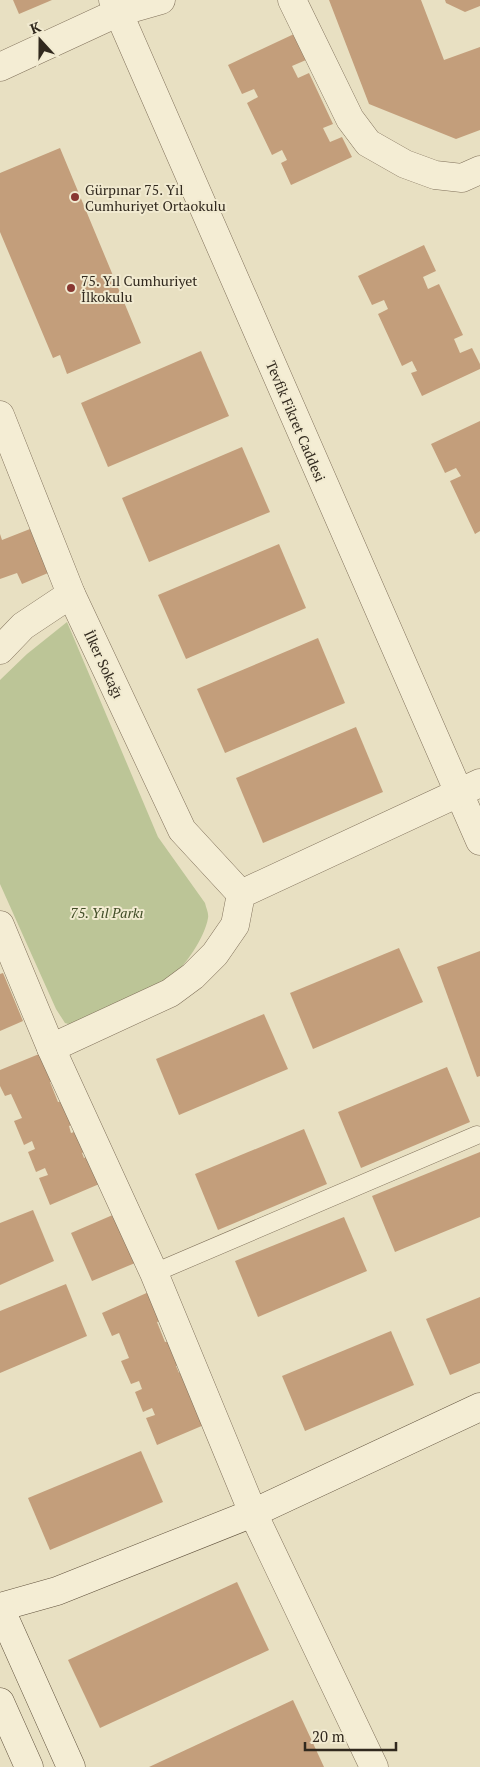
<svg xmlns="http://www.w3.org/2000/svg" width="480" height="1767" font-family="'PT Serif',serif">
  <style>
    .green { fill: #bcc597 }
    .building { fill: #c39e7b }
    .lines { fill: none; stroke-linecap: round; stroke-linejoin: round }
    .lane-casing { stroke: #80715b; stroke-width: 19 }
    .street-casing { stroke: #80715b; stroke-width: 29 }
    .secondary-casing { stroke: #62533e; stroke-width: 29 }
    .lane { stroke: #f4edd4; stroke-width: 18 }
    .street { stroke: #f4edd4; stroke-width: 28 }
    .secondary { stroke: #f4edd4; stroke-width: 28 }
    .poi-dot { fill: #893731; stroke: #f1ead0; stroke-width: 2 }
    .labels { text-anchor: middle; dominant-baseline: central; stroke-width: 4; stroke-linejoin: round; paint-order: stroke }
    .poi-label { font-size: 14px; fill: #31291e; stroke: #f1ead0; text-anchor: start }
    .street-label { font-size: 14px; fill: #31291e; stroke: #f1ead0 }
    .park-label { font-size: 14px; font-style: italic; fill: #404c26; stroke: #f1ead0 }
  </style>
  <rect width="100%" height="100%" fill="#e8e0c2"/>
  <path class="green" d="M 67,622 L 158,837 L 205,903 C 206,908 209,913 208,918 C 205,937 185,966 171,978 L 72,1025 L 65,1023 L 56,1009 L 0,884 L 0,680 L 27,654 Z"/>
  <g class="building">
    <path d="M 13,0 L 52,0 L 19,14 Z"/>
    <path d="M 329,0 L 421,0 L 444,60 L 480,47 L 480,130 L 456,139 L 369,104 Z"/>
    <path d="M 445,0 L 480,0 L 480,6 L 465,12 L 446,3 Z"/>
    <path d="M 294,34 L 306,60 L 292,66 L 298,78 L 309,73 L 333,124 L 323,128 L 330,142 L 342,137 L 352,157 L 291,185 L 281,163 L 287,160 L 282,150 L 272,155 L 247,103 L 258,97 L 254,89 L 242,94 L 228,65 Z"/>
    <path d="M 60,148 L 141,343 L 67,374 L 60,355 L 53,358 L 0,232 L 0,173 Z"/>
    <path d="M 424,245 L 436,271 L 423,277 L 428,289 L 439,284 L 463,335 L 454,339 L 460,353 L 472,348 L 480,364 L 480,369 L 422,396 L 411,373 L 417,371 L 412,361 L 402,366 L 378,314 L 388,309 L 384,300 L 372,305 L 358,276 Z"/>
    <path d="M 201,351 L 229,416 L 108,467 L 81,403 Z"/>
    <path d="M 480,421 L 480,531 L 475,534 L 450,481 L 461,476 L 456,468 L 445,473 L 431,444 Z"/>
    <path d="M 242,447 L 270,512 L 149,562 L 122,498 Z"/>
    <path d="M 30,529 L 48,573 L 22,584 L 17,573 L 0,579 L 0,534 L 2,540 Z"/>
    <path d="M 279,544 L 306,608 L 186,659 L 158,595 Z"/>
    <path d="M 318,638 L 345,703 L 225,753 L 197,689 Z"/>
    <path d="M 356,727 L 383,792 L 263,843 L 236,778 Z"/>
    <path d="M 399,948 L 423,1002 L 313,1049 L 290,993 Z"/>
    <path d="M 480,951 L 480,1076 L 477,1077 L 437,967 Z"/>
    <path d="M 3,973 L 23,1021 L 0,1031 L 0,974 Z"/>
    <path d="M 264,1014 L 288,1069 L 179,1115 L 156,1059 Z"/>
    <path d="M 44,1052 L 56,1080 L 50,1082 L 58,1102 L 67,1101 L 76,1123 L 69,1126 L 71,1133 L 80,1130 L 89,1150 L 82,1153 L 84,1158 L 93,1154 L 104,1182 L 50,1205 L 39,1178 L 48,1175 L 45,1168 L 36,1172 L 28,1152 L 35,1149 L 32,1141 L 24,1145 L 14,1121 L 22,1118 L 11,1094 L 5,1096 L 0,1086 L 0,1070 Z"/>
    <path d="M 447,1067 L 470,1122 L 361,1168 L 338,1112 Z"/>
    <path d="M 304,1129 L 327,1184 L 218,1230 L 195,1174 Z"/>
    <path d="M 480,1152 L 480,1217 L 395,1252 L 372,1196 Z"/>
    <path d="M 33,1210 L 54,1261 L 0,1285 L 0,1223 Z"/>
    <path d="M 115,1214 L 135,1263 L 92,1281 L 71,1233 Z"/>
    <path d="M 344,1217 L 367,1271 L 258,1317 L 235,1261 Z"/>
    <path d="M 66,1284 L 87,1336 L 0,1373 L 0,1311 Z"/>
    <path d="M 151,1291 L 163,1320 L 157,1322 L 165,1342 L 174,1341 L 183,1363 L 176,1366 L 179,1373 L 187,1370 L 211,1422 L 157,1445 L 146,1418 L 155,1415 L 152,1408 L 143,1412 L 135,1392 L 142,1389 L 139,1381 L 131,1384 L 121,1361 L 129,1358 L 119,1333 L 112,1336 L 102,1313 Z"/>
    <path d="M 480,1297 L 480,1363 L 450,1375 L 426,1319 Z"/>
    <path d="M 391,1331 L 414,1385 L 305,1431 L 282,1376 Z"/>
    <path d="M 141,1451 L 163,1502 L 50,1550 L 28,1498 Z"/>
    <path d="M 237,1582 L 269,1650 L 100,1728 L 68,1660 Z"/>
    <path d="M 293,1700 L 324,1767 L 149,1767 Z"/>
  </g>
  <g class="lines">
    <g class="lane-casing">
      <path id="lane" d="M 154,1273 L 477,1135"/>
    </g>
    <g class="street-casing">
      <g id="street">
        <path d="M 113,0 L 480,841"/>
        <path d="M 292,0 L 350,119 L 368,143 L 405,164 L 435,175 L 462,178 L 480,170"/>
        <path d="M 0,67 L 119,12 L 161,0"/>
        <path d="M 0,415 L 71,594 L 182,830 L 241,894"/>
        <path d="M 0,650 L 23,626 L 71,594"/>
        <path d="M 0,925 L 51,1048 L 154,1273 L 253,1513 L 374,1767"/>
        <path d="M 51,1048 L 170,993 L 193,976 L 215,954 L 235,925 L 241,894 L 480,783"/>
      </g>
    </g>
    <g class="secondary-casing">
      <g id="secondary">
        <path d="M 0,1607 L 57,1591 L 253,1513 L 480,1407"/>
        <path d="M 0,1608 L 71,1767"/>
        <path d="M 0,1702 L 29,1767"/>
      </g>
    </g>
    <use href="#lane" class="lane"/>
    <use href="#street" class="street"/>
    <use href="#secondary" class="secondary"/>
  </g>
  <g class="poi-dot">
    <circle cx="75" cy="197" r="5"/>
    <circle cx="71" cy="288" r="5"/>
  </g>
  <g class="labels">
    <g class="poi-label">
      <text x="85" y="189">Gürpınar 75. Yıl<tspan x="85" dy="16">Cumhuriyet Ortaokulu</tspan></text>
      <text x="81" y="280">75. Yıl Cumhuriyet<tspan x="81" dy="16">İlkokulu</tspan></text>
    </g>
    <g class="street-label">
      <text transform="translate(296 421) rotate(67)">Tevfik Fikret Caddesi</text>
      <text transform="translate(104 664) rotate(65)">İlker Sokağı</text>
    </g>
    <g class="park-label">
      <text x="107" y="912">75. Yıl Parkı</text>
    </g>
  </g>
  <g transform="translate(40 40) rotate(339)" stroke="#f1ead0" stroke-width="4" paint-order="stroke">
  <path d="M0-4L9 19L0 12L-9 19Z" fill="#31291e"/>
  <text y="-8" font-size="14" font-weight="bold" text-anchor="middle" fill="#31291e">K</text>
  </g>
  <path d="M305 1742v8h91v-8" fill="none" stroke="#31291e" stroke-width="2.5"/>
  <text x="312" y="1742" font-size="15" fill="#31291e" stroke="#f1ead0" stroke-width="4" paint-order="stroke">20 m</text>
</svg>
